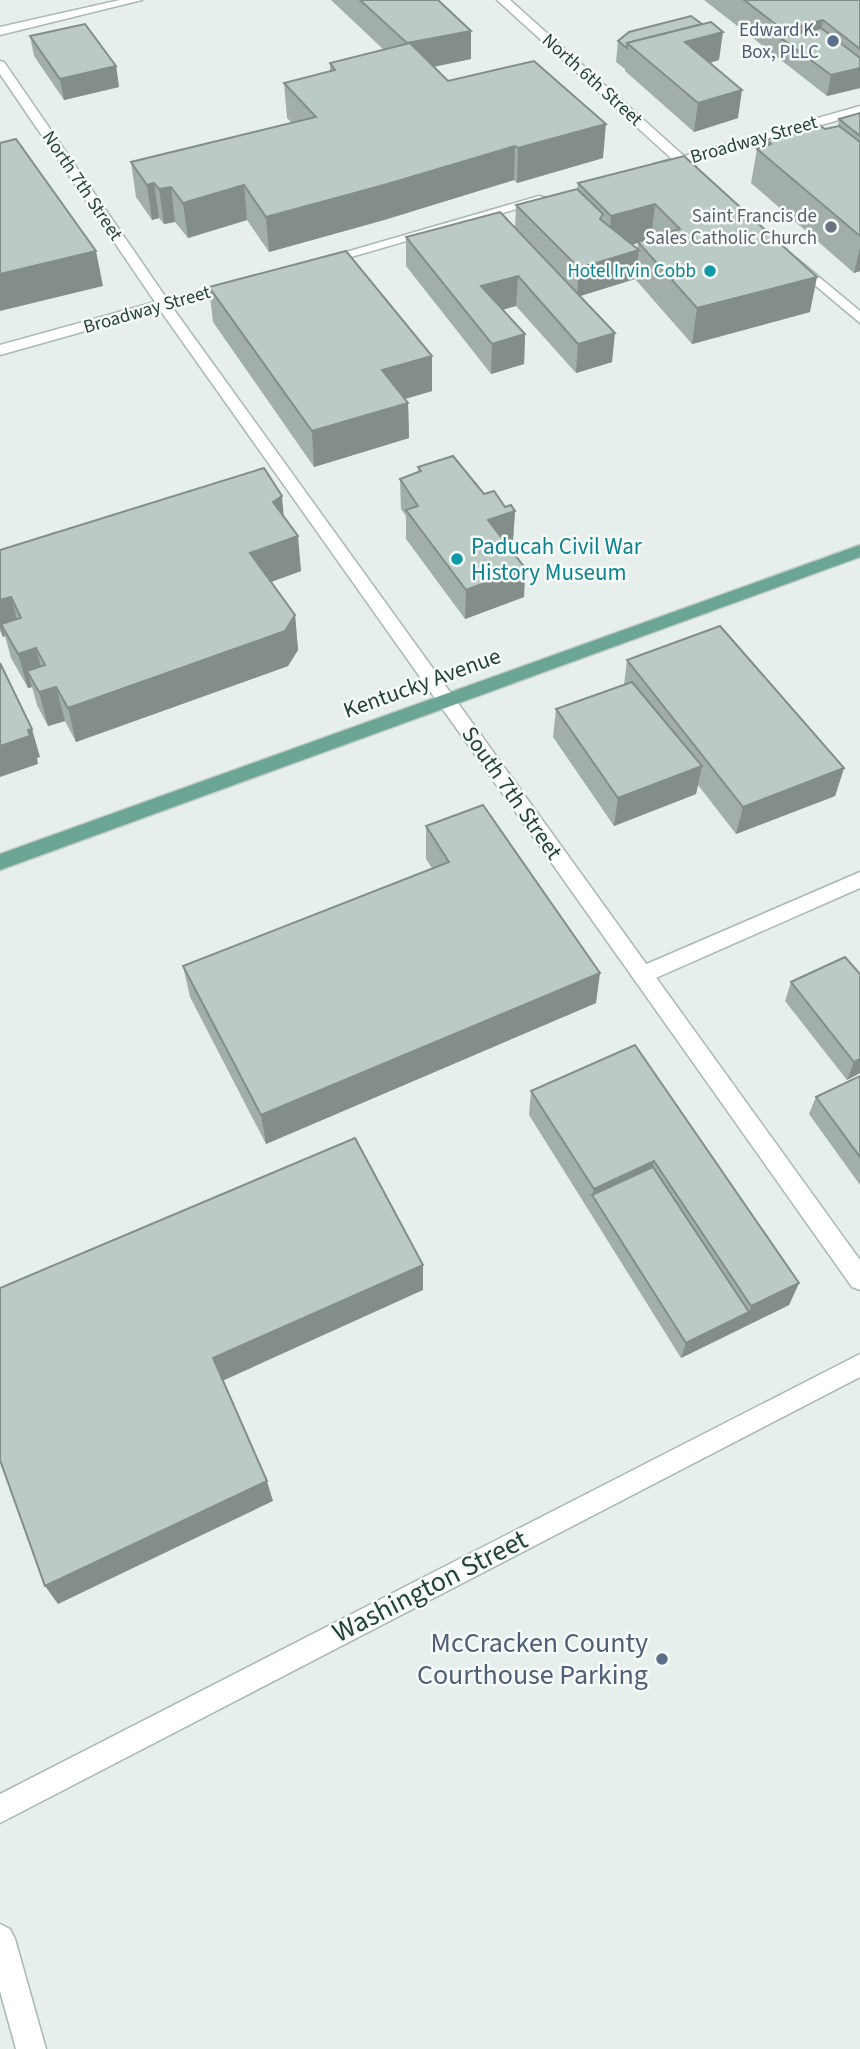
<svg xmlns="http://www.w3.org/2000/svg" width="860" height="2049" font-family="'Source Sans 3',sans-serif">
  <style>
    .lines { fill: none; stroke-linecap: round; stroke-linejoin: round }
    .service-casing { stroke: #a8b8b2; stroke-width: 3 }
    .minor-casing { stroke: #a8b8b2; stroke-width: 3 }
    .primary-casing { stroke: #c2cac8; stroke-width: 3 }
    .service { fill: #fff; fill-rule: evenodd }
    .minor { fill: #fff; fill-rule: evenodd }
    .primary { fill: #6aa596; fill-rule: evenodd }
    .wall { fill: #a1aea9; fill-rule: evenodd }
    .shaded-wall { fill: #838d89 }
    .building { fill: #bbcac4; stroke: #838d89; stroke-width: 2 }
    .service-dot { fill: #5c6f8a; stroke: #f7fbf9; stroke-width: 2.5 }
    .worship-dot { fill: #6b7280; stroke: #f7fbf9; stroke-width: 2.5 }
    .culture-dot { fill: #0f9aa8; stroke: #f7fbf9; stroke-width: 2.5 }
    .labels { text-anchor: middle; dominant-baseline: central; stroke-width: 5; stroke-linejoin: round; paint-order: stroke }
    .far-service-label { font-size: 19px; fill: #4e5e75; stroke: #f7fbf9; text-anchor: end }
    .far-street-label { font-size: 19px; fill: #24423a; stroke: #f7fbf9 }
    .far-worship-label { font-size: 19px; fill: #5b616d; stroke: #f7fbf9; text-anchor: end }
    .far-culture-label { font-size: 19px; fill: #0d838f; stroke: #f7fbf9; text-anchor: end }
    .culture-label { font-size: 23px; fill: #0d838f; stroke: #f7fbf9; text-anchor: start }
    .street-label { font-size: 23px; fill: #24423a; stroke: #f7fbf9 }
    .near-street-label { font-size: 28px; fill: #24423a; stroke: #f7fbf9 }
    .near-service-label { font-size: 28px; fill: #4e5e75; stroke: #f7fbf9; text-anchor: end }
  </style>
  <rect width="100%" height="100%" fill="#e6efeb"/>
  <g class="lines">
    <g class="service-casing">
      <path id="service" d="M 860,872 L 860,888 L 649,981 L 635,981 L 632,975 L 635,969 Z"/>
    </g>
    <g class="minor-casing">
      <g id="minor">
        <path d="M 120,0 L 142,0 L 0,35 L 0,27 Z"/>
        <path d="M 497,0 L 510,0 L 684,156 L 860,106 L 860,114 L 691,162 L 696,167 L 694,170 L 684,170 L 679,165 L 654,170 L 654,164 L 672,159 Z"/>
        <path d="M 0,61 L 4,62 L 167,299 L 242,281 L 242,287 L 172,307 L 860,1260 L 860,1290 L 852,1287 L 160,310 L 0,355 L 0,345 L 155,302 L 0,74 Z"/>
        <path d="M 539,196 L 551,199 L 327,264 L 315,261 Z"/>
        <path d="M 796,258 L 860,311 L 860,323 L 791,265 L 789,262 Z"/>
        <path d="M 860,1354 L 860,1377 L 0,1823 L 0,1794 Z"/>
        <path d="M 0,1924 L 10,1929 L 15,1939 L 46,2049 L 16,2049 L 0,1991 Z"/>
      </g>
    </g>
    <g class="primary-casing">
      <path id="primary" d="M 860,545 L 860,557 L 0,870 L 0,854 Z"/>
    </g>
    <use href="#service" class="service"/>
    <use href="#minor" class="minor"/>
    <use href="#primary" class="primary"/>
  </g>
  <g class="wall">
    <path d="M 331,0 L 438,0 L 471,31 L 471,59 L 434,67 L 448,81 L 603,158 L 517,183 L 514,180 L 384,220 L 269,252 L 247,220 L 188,238 L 175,222 L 164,224 L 159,218 L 152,220 L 136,197 L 131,162 L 292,123 L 287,118 L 284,83 L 330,72 L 330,63 L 384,50 Z"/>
    <path d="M 704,0 L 860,0 L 860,88 L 827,96 Z"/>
    <path d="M 30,36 L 116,66 L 119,87 L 64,100 L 34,56 Z"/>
    <path d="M 618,41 L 719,60 L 710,63 L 738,118 L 694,132 L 625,71 L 625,69 L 616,62 Z"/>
    <path d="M 860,113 L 860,271 L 854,273 L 751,183 L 757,149 L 765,146 L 766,140 L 825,129 L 838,126 L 839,119 Z"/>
    <path d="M 684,156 L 810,312 L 692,344 L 635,279 L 580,296 L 612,362 L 576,373 L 516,306 L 503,309 L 525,334 L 524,364 L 491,374 L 406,266 L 406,237 L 515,228 L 516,205 L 577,189 L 578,183 ZM 638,243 L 637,249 L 632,245 Z"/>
    <path d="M 209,287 L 432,356 L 432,391 L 405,399 L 408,403 L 409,438 L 314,467 L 213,322 Z"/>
    <path d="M 418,467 L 484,494 L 505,507 L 515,511 L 513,540 L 506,543 L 525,568 L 524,597 L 465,619 L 406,539 L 406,516 L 401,509 L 400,479 L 418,473 Z"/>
    <path d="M 284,517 L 301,571 L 271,582 L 295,615 L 298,650 L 288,666 L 76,742 L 65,721 L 48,726 L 37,705 L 32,687 L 28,688 L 11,658 L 5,636 L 3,637 L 0,631 L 0,550 Z"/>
    <path d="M 627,660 L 844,768 L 835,796 L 736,834 L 698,785 L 696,794 L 614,826 L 553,737 L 556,709 L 624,685 Z"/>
    <path d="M 426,826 L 596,1003 L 266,1144 L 190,997 L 183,966 L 432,868 L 426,859 Z"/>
    <path d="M 860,974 L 860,1073 L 847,1080 L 785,1001 L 791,982 Z"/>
    <path d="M 635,1045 L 799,1283 L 789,1305 L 681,1358 L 529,1115 L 531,1091 Z"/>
    <path d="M 860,1076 L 860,1185 L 809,1114 L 816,1097 Z"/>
  </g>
  <g class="shaded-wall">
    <path d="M 823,20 L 817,49 L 781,38 L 778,59 L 783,30 Z"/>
    <path d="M 471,31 L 471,59 L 407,72 L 407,43 Z"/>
    <path d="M 723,32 L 719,60 L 681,71 L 634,48 Z"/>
    <path d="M 116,66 L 119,87 L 64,100 L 60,79 Z"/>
    <path d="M 860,68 L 860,88 L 827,96 L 831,75 Z"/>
    <path d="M 742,90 L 738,118 L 694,132 L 698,103 Z"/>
    <path d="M 606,124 L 603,158 L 517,183 L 518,148 Z"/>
    <path d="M 515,146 L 514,180 L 384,220 L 269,252 L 266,217 Z"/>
    <path d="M 154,183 L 159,218 L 152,220 L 147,185 Z"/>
    <path d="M 244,185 L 247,220 L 188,238 L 183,203 Z"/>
    <path d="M 171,187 L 175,222 L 164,224 L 159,189 Z"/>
    <path d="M 655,204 L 651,239 L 608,251 L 611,216 Z"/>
    <path d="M 860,247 L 860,271 L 854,273 Z"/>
    <path d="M 639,250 L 635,279 L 577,297 L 579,268 Z"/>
    <path d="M 96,251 L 103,286 L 0,311 L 0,274 Z"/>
    <path d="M 518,276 L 516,306 L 480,316 L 481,286 Z"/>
    <path d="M 817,277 L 810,312 L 692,344 L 697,308 Z"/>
    <path d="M 615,333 L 612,362 L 576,373 L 578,344 Z"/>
    <path d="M 525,334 L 524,364 L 491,374 L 492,344 Z"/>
    <path d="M 432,356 L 432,391 L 383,405 L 382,370 Z"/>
    <path d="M 408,403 L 409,438 L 314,467 L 312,431 Z"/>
    <path d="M 282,496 L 285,531 L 273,502 Z"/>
    <path d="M 515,511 L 513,540 L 487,550 L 488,520 Z"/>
    <path d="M 298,536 L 301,571 L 254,588 L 250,553 Z"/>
    <path d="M 525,568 L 524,597 L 465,619 L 466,590 Z"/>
    <path d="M 11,597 L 20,631 L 1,624 L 5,636 L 3,637 L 0,626 L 0,600 Z"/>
    <path d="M 295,615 L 298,650 L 288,666 L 76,742 L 68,708 Z"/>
    <path d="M 36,648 L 45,682 L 27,671 L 32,687 L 28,688 L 18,654 Z"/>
    <path d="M 56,687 L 65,721 L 48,726 L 39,692 Z"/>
    <path d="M 32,729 L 40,757 L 37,758 L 38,764 L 0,777 L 0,746 Z"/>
    <path d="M 702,766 L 696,794 L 614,826 L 618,798 Z"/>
    <path d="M 844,768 L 835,796 L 736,834 L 743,807 Z"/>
    <path d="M 600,973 L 596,1003 L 266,1144 L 261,1115 Z"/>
    <path d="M 860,1059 L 860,1073 L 847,1080 L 854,1062 Z"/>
    <path d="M 654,1161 L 649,1184 L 592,1195 L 594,1189 Z"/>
    <path d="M 423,1265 L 423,1290 L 220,1382 L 213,1358 Z"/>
    <path d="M 799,1283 L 789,1305 L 681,1358 L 686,1343 L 749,1312 L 751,1306 Z"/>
    <path d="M 267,1481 L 273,1501 L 58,1604 L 45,1586 Z"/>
  </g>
  <g class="building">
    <path d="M 360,0 L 438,0 L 471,31 L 407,43 Z"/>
    <path d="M 744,0 L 860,0 L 860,49 L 823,20 L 783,30 Z"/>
    <path d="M 691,16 L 702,24 L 627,43 L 627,48 L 618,41 L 629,32 Z"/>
    <path d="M 711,22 L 723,32 L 685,42 L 742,90 L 698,103 L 627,43 Z"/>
    <path d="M 85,24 L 116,66 L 60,79 L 30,36 Z"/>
    <path d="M 821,28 L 860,58 L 860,68 L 831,75 L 781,38 Z"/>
    <path d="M 410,43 L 448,81 L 534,61 L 606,124 L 518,148 L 515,146 L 384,185 L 266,217 L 244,185 L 183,203 L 171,187 L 159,189 L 154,183 L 147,185 L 131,162 L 316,117 L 284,83 L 335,70 L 330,63 Z"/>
    <path d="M 860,113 L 860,136 L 839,119 Z"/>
    <path d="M 819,125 L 825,129 L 839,126 L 860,142 L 860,236 L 757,149 L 771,144 L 766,140 Z"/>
    <path d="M 16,139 L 96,251 L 0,274 L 0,143 Z"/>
    <path d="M 684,156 L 817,277 L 697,308 L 638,242 L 680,229 L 655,204 L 611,216 L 578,183 Z"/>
    <path d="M 577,189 L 603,214 L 600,219 L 639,250 L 579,268 L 516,205 Z"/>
    <path d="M 500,212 L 615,333 L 578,344 L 518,276 L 481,286 L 525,334 L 492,344 L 406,237 Z"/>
    <path d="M 346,251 L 432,356 L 382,370 L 408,403 L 312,431 L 209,287 Z"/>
    <path d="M 453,456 L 484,494 L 494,491 L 505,507 L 511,505 L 515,511 L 488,520 L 525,568 L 466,590 L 406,510 L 418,506 L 400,479 L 421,471 L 418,467 Z"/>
    <path d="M 264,468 L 282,496 L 273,502 L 298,536 L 250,553 L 295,615 L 285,631 L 68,708 L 56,687 L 39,692 L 27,671 L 45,665 L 36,648 L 18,654 L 1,624 L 21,618 L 11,597 L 0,600 L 0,550 Z"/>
    <path d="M 720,626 L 844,768 L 743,807 L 627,660 Z"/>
    <path d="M 0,663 L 32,729 L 28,730 L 30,736 L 0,746 Z"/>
    <path d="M 632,682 L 702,766 L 618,798 L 556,709 Z"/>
    <path d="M 483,805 L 600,973 L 261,1115 L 183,966 L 449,862 L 426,826 Z"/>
    <path d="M 845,957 L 860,974 L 860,1059 L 854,1062 L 791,982 Z"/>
    <path d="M 635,1045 L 799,1283 L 751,1306 L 654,1161 L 594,1189 L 531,1091 Z"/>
    <path d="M 860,1076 L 860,1157 L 816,1097 Z"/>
    <path d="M 355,1138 L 423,1265 L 213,1358 L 267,1481 L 45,1586 L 0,1460 L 0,1288 Z"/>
    <path d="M 653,1167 L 749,1312 L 686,1343 L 592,1195 Z"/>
  </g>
  <g class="service-dot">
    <circle cx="833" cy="41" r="7"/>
    <circle cx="662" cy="1659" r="7"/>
  </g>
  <circle class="worship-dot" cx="831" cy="227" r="7"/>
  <g class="culture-dot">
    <circle cx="710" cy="271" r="7"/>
    <circle cx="457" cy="559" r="7"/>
  </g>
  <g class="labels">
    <g class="far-service-label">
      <text x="819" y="30">Edward K.<tspan x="819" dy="22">Box, PLLC</tspan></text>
    </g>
    <g class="far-street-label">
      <text transform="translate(592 80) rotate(42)">North 6th Street</text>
      <text transform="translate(754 140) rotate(-16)">Broadway Street</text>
      <text transform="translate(82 186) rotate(56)">North 7th Street</text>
      <text transform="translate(147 310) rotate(-16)">Broadway Street</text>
    </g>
    <g class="far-worship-label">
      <text x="817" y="216">Saint Francis de<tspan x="817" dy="22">Sales Catholic Church</tspan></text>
    </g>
    <g class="far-culture-label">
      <text x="696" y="271">Hotel Irvin Cobb</text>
    </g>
    <g class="culture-label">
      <text x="471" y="546">Paducah Civil War<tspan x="471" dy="26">History Museum</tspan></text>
    </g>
    <g class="street-label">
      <text transform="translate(422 683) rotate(-20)">Kentucky Avenue</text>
      <text transform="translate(512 793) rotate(55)">South 7th Street</text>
    </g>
    <g class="near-street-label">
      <text transform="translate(430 1586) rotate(-27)">Washington Street</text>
    </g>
    <g class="near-service-label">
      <text x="648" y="1643">McCracken County<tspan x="648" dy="32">Courthouse Parking</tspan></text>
    </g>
  </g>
</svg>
